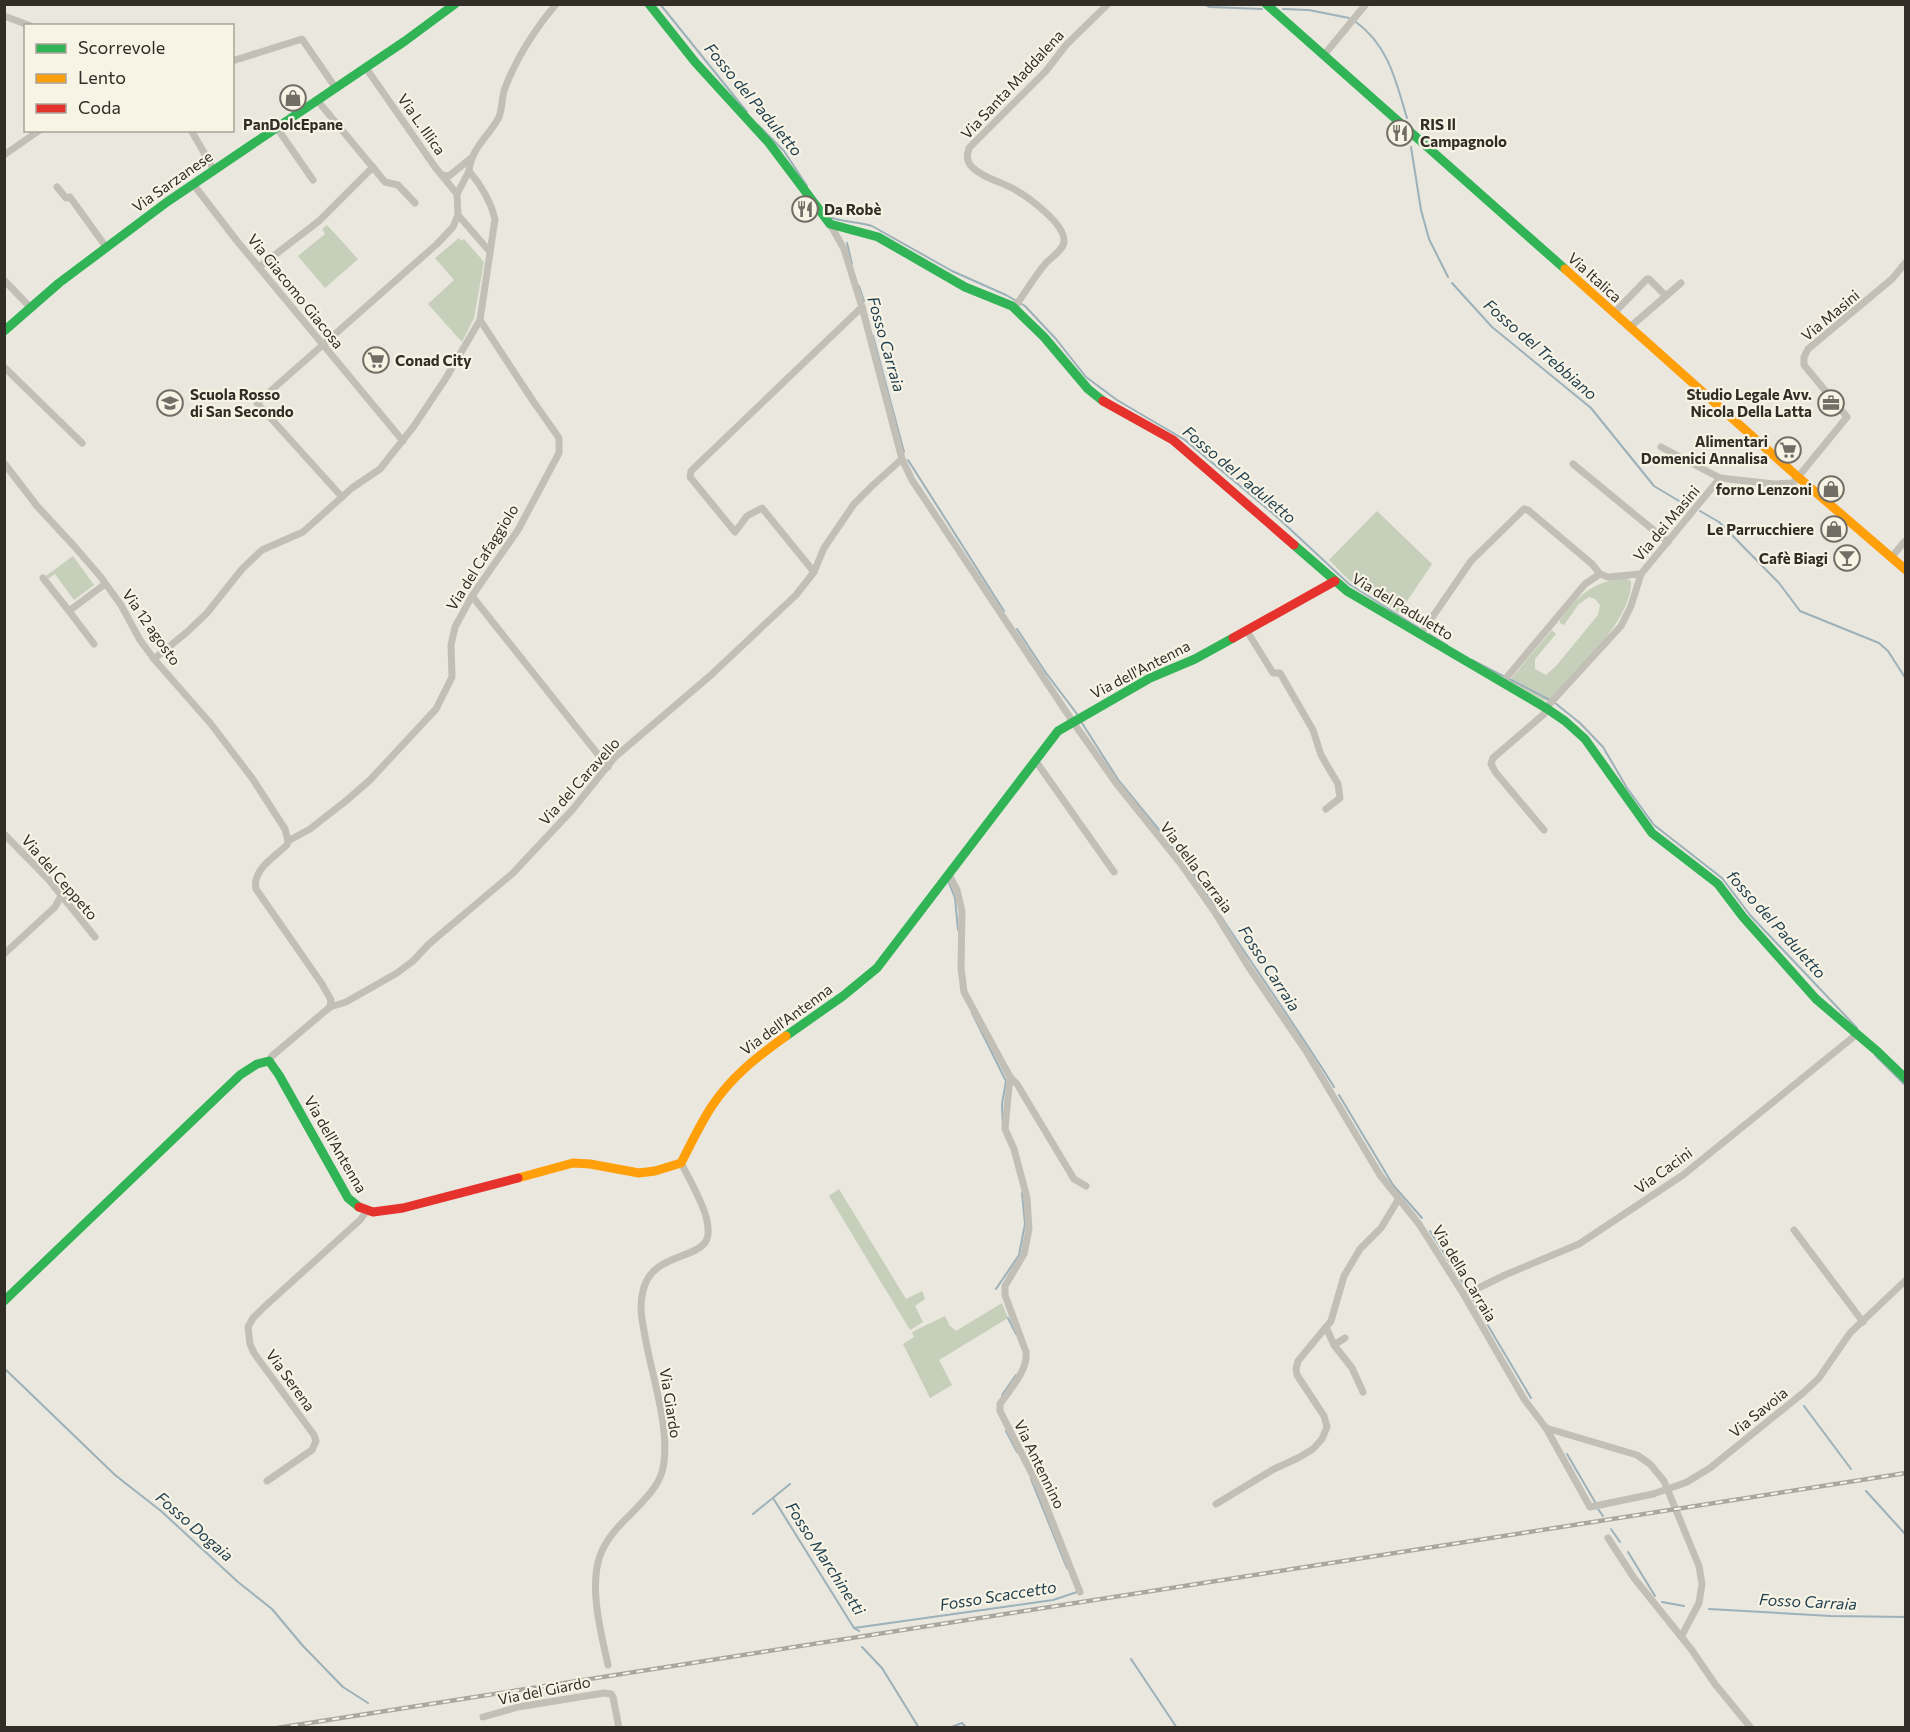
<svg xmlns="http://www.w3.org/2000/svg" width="1910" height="1732" font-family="Commissioner,sans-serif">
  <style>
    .green { fill: #c5cfb9 }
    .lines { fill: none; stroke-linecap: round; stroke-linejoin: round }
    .stream { stroke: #9cb1b9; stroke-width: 2 }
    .street { stroke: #c2bfb7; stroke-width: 7 }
    .fast { stroke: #30b455; stroke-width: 9 }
    .slow { stroke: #ff9f0a; stroke-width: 9 }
    .jam { stroke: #e5322d; stroke-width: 9 }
    .rail-casing { stroke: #aaa7a1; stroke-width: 4.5 }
    .rail { stroke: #f7f3e5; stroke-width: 2; stroke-dasharray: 7; stroke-linecap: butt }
    .street-bridge { stroke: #c2bfb7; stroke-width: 7 }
    .labels { text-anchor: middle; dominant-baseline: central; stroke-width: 4.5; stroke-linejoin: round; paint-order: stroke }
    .street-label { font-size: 15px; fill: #322d26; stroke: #f7f3e5 }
    .poi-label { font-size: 15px; font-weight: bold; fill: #322d26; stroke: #f7f3e5; text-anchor: end }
    .water-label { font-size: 16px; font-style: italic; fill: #203f4f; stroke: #f7f3e5 }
  </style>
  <rect width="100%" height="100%" fill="#e9e7de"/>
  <g class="green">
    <path d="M 327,225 L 358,259 L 325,288 L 298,256 L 325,234 L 322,229 Z"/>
    <path d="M 459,238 L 461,241 L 464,239 L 484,262 L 474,318 L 462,342 L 428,304 L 454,280 L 435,258 Z"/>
    <path d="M 1377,511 L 1432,564 L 1399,613 L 1349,580 L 1329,560 Z"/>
    <path d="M 73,556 L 94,585 L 74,600 L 55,574 L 48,579 L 46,576 Z"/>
    <path d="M 1626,578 L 1631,581 C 1633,619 1574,674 1548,701 L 1543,700 L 1508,682 L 1552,630 L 1556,634 L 1535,659 L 1535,669 L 1546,675 L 1556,666 L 1598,615 L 1600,605 L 1595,599 L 1589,597 L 1578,605 L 1564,625 L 1560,623 L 1560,620 C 1579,595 1593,581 1626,578 Z"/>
    <path d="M 839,1189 L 906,1299 L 922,1291 L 925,1299 L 915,1306 L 923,1322 L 910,1330 L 829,1196 Z"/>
    <path d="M 1002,1303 L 1008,1318 L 939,1360 L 952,1385 L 930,1398 L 903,1344 L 914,1337 L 912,1332 L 945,1316 L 950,1326 L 956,1331 Z"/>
  </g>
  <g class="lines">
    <g class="stream">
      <path d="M 660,4 L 747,112"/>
      <path d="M 1203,4 L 1210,7 L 1262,9"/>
      <path d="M 1283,9 L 1309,10 L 1349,18"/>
      <path d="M 1356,22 C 1389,46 1396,82 1407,118"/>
      <path d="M 758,125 L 784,151 L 807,186"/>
      <path d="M 1411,147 L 1421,210 L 1429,239 L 1448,277"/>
      <path d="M 832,218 C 845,222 859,222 872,226 L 952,271 L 1006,295 L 1025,306 L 1056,339 L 1086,377 L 1117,400 L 1185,440 L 1276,516 L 1349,584 L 1419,628"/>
      <path d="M 847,243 L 852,264"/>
      <path d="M 1452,283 L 1492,327 L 1591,408 L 1654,486 L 1689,507"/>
      <path d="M 859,286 L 864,301"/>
      <path d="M 873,336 L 904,452"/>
      <path d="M 908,460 L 1004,611"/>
      <path d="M 1700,511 L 1719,522 L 1779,583 L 1800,611 L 1879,643 L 1888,651 L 1906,679"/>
      <path d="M 1017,629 L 1046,673 L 1077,714"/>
      <path d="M 1429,634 L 1447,645"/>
      <path d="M 1472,660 L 1550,700"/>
      <path d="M 1555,703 L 1580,723 L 1603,747 L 1627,788 L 1654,825 L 1722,878 L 1750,915 L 1857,1028"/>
      <path d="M 1080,720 L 1119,781 L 1160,831"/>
      <path d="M 1166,840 L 1178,854"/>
      <path d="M 1186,862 L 1215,907"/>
      <path d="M 949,883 L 955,898 L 958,930"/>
      <path d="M 1220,915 C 1258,973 1298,1029 1334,1087"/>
      <path d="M 972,1013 L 1006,1081 L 1002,1104 L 1003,1128"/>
      <path d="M 1875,1055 L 1906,1086"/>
      <path d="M 1339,1095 L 1393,1185 L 1422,1218"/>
      <path d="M 1430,1231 L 1466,1288"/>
      <path d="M 996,1289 L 1019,1255 L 1025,1224 L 1022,1193"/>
      <path d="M 1471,1297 L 1531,1398"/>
      <path d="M 1008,1318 L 1016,1334"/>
      <path d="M 4,1368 L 115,1475 L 161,1511 L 238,1582 L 272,1609 L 303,1646 L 343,1687 L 368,1703"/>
      <path d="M 1002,1395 L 1016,1375"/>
      <path d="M 1804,1406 L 1851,1469"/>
      <path d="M 1006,1431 L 1017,1452"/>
      <path d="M 1567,1454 L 1595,1502"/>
      <path d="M 1031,1479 L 1067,1568"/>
      <path d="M 1866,1491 L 1906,1535"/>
      <path d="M 773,1498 L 854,1628 L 859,1631"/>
      <path d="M 1598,1509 L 1603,1516"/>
      <path d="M 753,1514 L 790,1484"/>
      <path d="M 1611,1529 L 1620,1542"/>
      <path d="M 1628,1552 L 1655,1596"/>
      <path d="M 1662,1602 L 1684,1606"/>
      <path d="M 1709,1609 L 1831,1616 L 1906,1617"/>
      <path d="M 854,1628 L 1053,1600 L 1077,1592"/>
      <path d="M 862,1647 L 882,1668 L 919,1728"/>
      <path d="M 1131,1659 L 1177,1728"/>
      <path d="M 383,1727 L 384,1728"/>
      <path d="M 949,1728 L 962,1723 L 967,1728"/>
    </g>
    <g class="street">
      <path d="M 4,16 L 31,26"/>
      <path d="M 1324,55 L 1366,4"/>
      <path d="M 232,61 L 302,39 L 335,87"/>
      <path d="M 366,68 L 435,167 L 457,194"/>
      <path d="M 317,100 L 385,182 L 398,185 L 415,203"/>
      <path d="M 277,128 L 313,180"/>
      <path d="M 191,130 L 214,170"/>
      <path d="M 4,155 L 40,130"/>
      <path d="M 443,175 L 449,176 L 470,159"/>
      <path d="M 193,184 L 237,241 L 403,441"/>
      <path d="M 57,187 L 66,198 L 70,197 L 106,247"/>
      <path d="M 458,215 L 490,252"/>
      <path d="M 830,224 L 844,249 L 862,307 L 902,459 L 912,480 L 1073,722 L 1116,783 L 1181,864 L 1214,911 L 1248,966 L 1306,1051 L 1380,1175 L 1419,1224 L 1464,1295 L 1524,1399 L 1546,1428 L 1590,1507 L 1653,1494"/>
      <path d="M 259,267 L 319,221 L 373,167"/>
      <path d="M 4,280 L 29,306"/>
      <path d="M 1014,308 C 1025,293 1034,277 1046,263 C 1052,257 1063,250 1064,242 C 1066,224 1027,196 1012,188 C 999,181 981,177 971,166 C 966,160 967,155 969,148 L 1046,71 L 1066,45 L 1108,4"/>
      <path d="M 1614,313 L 1647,279 L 1649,279 L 1665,295"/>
      <path d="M 1630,327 L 1681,283"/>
      <path d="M 4,367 L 82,443"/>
      <path d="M 1661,447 L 1720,478"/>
      <path d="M 4,463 L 37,506 L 74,546 L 100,576 L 121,605 L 140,640 L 154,659 L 211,724 L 252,778 L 285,829 L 288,841"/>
      <path d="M 1573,464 L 1668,542"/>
      <path d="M 342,497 L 257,403 L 437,244 L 453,227 L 458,215 L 457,194 L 469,171"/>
      <path d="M 1891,558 L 1904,542"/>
      <path d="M 814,572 L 762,508 L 747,516 L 735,532 L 690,477 L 691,471 L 862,307"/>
      <path d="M 43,578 L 69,611 L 105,584"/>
      <path d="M 472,596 L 608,767"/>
      <path d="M 69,611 L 94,644"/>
      <path d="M 1247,631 L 1273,673 L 1280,673 L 1313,730 L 1321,755 L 1338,784 L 1340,798 L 1326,809"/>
      <path d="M 1420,635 L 1471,561 L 1524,509 L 1528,510 L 1592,564 L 1600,574 L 1608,577 L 1641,574"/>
      <path d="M 154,659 L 187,632 L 207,613 L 242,569 L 262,550 L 303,532 L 352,488 L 380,469 L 414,426 L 446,378 L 480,320"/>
      <path d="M 1502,683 L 1585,584 L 1600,574"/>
      <path d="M 1035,760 L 1114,872"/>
      <path d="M 1544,830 L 1496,773 L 1491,764 L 1493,758 L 1544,714 L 1546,708 L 1621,626 L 1631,606 L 1641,574 L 1720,478 L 1774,484 L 1793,483 L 1798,477 L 1847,417 L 1804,365 L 1804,357 L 1808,349 L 1892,279 L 1906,262"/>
      <path d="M 4,834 L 48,879 L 95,937"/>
      <path d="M 949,875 L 957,890 L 962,911 L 961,968 L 964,992 L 1010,1077 L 1005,1129 L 1014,1149 L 1027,1198 L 1029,1229 L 1024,1254 L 1005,1286 L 1005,1295 L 1026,1352 C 1028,1371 1010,1389 1000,1404 L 1000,1411 L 1039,1488 L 1080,1592"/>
      <path d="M 4,954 L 55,907 L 61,896"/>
      <path d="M 330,1007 L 331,1000 L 322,984 L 256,889 C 252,870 274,857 287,845 L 288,841 L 310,829 L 347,800 L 370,780 L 436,709 L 452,677 L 451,645 L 455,627 L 472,596 L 518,530 L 559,453 L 559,438 L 533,401 L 480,320 L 495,219 C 491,202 481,185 469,171 C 471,149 487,138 498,119 C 503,110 501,98 505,88 C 516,59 536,28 556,4"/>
      <path d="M 269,1061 L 272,1056 L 330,1007 L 346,1002 L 397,973 L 413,961 L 429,944 L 513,873 L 573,809 L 615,757 L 711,675 L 796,595 L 814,572 L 824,548 L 854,504 L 873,485 L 902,459"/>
      <path d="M 1010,1077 L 1017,1084 L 1074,1179 L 1086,1186"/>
      <path d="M 1794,1230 L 1863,1322"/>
      <path d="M 1464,1295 L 1505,1275 L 1579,1244 L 1683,1175 L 1857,1034"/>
      <path d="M 1326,1327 L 1334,1345 L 1352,1368 L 1363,1392"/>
      <path d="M 1334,1345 L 1345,1338"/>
      <path d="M 1546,1428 L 1637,1455 L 1650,1464 L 1664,1481 L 1699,1566 L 1702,1584 L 1699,1603 L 1681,1637"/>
      <path d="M 267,1481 L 312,1450 L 316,1441 L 314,1435 L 254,1353 L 250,1344 L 248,1327 L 253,1318 L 263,1308 L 360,1220 L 366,1212"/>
      <path d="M 1679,1485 L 1687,1482 L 1710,1468 L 1803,1393 L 1819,1378 L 1850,1333 L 1906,1280"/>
      <path d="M 1216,1504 L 1274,1469 L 1298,1458 L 1313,1449 L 1322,1439 L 1327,1427 L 1324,1416 L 1297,1375 L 1296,1369 L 1298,1361 L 1331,1321 L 1344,1276 L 1360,1249 L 1381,1228 L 1398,1200"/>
      <path d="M 1608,1538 L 1634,1578 L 1691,1649 L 1715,1684 L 1751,1728"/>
      <path d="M 608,1665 C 601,1633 588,1585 601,1553 C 607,1538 619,1525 631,1514 C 646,1498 662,1484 664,1462 C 669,1424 651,1373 645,1336 C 642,1321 639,1306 643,1291 C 651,1253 698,1260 707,1239 C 709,1234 708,1226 707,1221 C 705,1207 688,1176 681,1163"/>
      <path d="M 483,1717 L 518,1707 L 604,1693 L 611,1694 L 613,1697 L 619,1728"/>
    </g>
    <g class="fast">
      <path d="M 649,4 L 695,62 L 769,143 L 830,224 L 878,237 L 965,287 L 1012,306 L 1044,337 L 1088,389 L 1103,401"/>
      <path d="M 1266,4 L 1565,269"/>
      <path d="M 4,331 L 59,283 L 167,202 L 405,41 L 455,4"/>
      <path d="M 1294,545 L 1347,591 L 1546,708 L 1565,721 L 1585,739 L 1652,833 L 1718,884 L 1743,917 L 1816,999 L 1878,1052 L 1906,1079"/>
      <path d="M 786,1036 L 843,996 L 877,968 L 1058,731 L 1150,678 L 1195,659 L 1233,638"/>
      <path d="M 4,1301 L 240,1075 L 257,1064 L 269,1061 L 279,1075 L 348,1198 L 359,1207"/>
    </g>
    <g class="slow">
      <path d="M 1565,269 L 1798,477 L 1906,570"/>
      <path d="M 518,1178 L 573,1163 L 590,1164 L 639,1173 L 655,1171 L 681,1163 C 691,1144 700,1124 712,1106 C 732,1076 758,1056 786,1036"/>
    </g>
    <g class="jam">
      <path d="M 1103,401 L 1173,440 L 1294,545"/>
      <path d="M 1233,638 L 1335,581"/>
      <path d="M 359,1207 L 373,1212 L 403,1208 L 518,1178"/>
    </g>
    <g class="rail-casing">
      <path id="rail" d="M 277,1728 L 1906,1473"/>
    </g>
    <use href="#rail" class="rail"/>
    <path class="street-bridge" d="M 1653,1494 L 1679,1485"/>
  </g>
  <defs>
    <g id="shop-ring" transform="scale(1.35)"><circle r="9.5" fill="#f7f3e5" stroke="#726e66" stroke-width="1.5"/><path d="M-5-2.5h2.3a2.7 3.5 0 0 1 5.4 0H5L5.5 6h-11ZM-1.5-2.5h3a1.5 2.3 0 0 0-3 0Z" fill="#726e66"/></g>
    <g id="restaurant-ring" transform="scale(1.35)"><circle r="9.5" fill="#f7f3e5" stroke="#726e66" stroke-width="1.5"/><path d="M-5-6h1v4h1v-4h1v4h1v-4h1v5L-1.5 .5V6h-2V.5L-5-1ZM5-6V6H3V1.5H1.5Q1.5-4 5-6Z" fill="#726e66"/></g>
    <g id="supermarket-ring" transform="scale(1.35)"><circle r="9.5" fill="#f7f3e5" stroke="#726e66" stroke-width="1.5"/><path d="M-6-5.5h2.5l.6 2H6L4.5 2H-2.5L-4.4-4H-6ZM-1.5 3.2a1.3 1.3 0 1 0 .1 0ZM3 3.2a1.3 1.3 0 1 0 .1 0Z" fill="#726e66"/></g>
    <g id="school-ring" transform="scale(1.35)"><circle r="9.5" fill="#f7f3e5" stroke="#726e66" stroke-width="1.5"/><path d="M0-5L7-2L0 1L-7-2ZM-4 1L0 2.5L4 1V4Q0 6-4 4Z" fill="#726e66"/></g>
    <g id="office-ring" transform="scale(1.35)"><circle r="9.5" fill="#f7f3e5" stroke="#726e66" stroke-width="1.5"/><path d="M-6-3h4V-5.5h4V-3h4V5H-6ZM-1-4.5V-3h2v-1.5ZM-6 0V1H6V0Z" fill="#726e66"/></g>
    <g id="bar-ring" transform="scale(1.35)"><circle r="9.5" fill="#f7f3e5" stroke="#726e66" stroke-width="1.5"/><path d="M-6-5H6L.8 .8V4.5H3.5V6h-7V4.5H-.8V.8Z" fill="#726e66"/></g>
  </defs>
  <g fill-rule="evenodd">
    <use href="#shop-ring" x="293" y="98"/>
    <use href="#restaurant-ring" x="1400" y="133"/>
    <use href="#restaurant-ring" x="805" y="209"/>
    <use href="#supermarket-ring" x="376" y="360"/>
    <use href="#school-ring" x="170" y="403"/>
    <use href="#office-ring" x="1831" y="403"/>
    <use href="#supermarket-ring" x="1788" y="450"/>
    <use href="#shop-ring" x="1831" y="489"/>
    <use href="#shop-ring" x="1834" y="529"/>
    <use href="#bar-ring" x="1847" y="558"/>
  </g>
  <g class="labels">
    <g class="street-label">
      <text transform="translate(1012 84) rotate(-47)">Via Santa Maddalena</text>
      <text transform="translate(422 124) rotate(55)">Via L. Illica</text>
      <text transform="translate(172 181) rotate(-35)">Via Sarzanese</text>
      <text transform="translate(1595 277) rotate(42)">Via Italica</text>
      <text transform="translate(296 291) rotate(51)">Via Giacomo Giacosa</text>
      <text transform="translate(1830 315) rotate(-40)">Via Masini</text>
      <text transform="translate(1666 523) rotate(-50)">Via dei Masini</text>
      <text transform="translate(482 557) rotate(-58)">Via del Cafaggiolo</text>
      <text transform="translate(1403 606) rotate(31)">Via del Paduletto</text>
      <text transform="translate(152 627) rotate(55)">Via 12 agosto</text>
      <text transform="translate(1140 669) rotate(-27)">Via dell'Antenna</text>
      <text transform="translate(579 781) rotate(-48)">Via del Caravello</text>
      <text transform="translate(1197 867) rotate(53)">Via della Carraia</text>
      <text transform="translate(60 877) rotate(49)">Via del Ceppeto</text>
      <text transform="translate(786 1019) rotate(-36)">Via dell'Antenna</text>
      <text transform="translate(336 1144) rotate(60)">Via dell'Antenna</text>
      <text transform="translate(1663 1170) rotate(-36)">Via Cacini</text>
      <text transform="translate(1465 1273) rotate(59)">Via della Carraia</text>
      <text transform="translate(291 1380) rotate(54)">Via Serena</text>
      <text transform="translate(671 1403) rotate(81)">Via Giardo</text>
      <text transform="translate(1758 1412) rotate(-39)">Via Savoia</text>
      <text transform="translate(1040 1464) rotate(64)">Via Antennino</text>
      <text transform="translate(544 1690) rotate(-11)">Via del Giardo</text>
    </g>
    <g class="poi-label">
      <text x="293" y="124" text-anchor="middle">PanDolcEpane</text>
      <text x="1420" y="124" text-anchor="start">RIS Il<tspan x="1420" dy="17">Campagnolo</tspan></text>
      <text x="824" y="209" text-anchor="start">Da Robè</text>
      <text x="395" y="360" text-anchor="start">Conad City</text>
      <text x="190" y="394" text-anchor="start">Scuola Rosso<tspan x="190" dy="17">di San Secondo</tspan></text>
      <text x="1812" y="394">Studio Legale Avv.<tspan x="1812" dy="17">Nicola Della Latta</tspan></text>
      <text x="1768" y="441">Alimentari<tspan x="1768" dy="17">Domenici Annalisa</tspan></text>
      <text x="1812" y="489">forno Lenzoni</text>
      <text x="1814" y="529">Le Parrucchiere</text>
      <text x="1828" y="558">Cafè Biagi</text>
    </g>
    <g class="water-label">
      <text transform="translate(754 99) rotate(50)">Fosso del Paduletto</text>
      <text transform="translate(887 344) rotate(74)">Fosso Carraia</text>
      <text transform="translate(1541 349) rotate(41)">Fosso del Trebbiano</text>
      <text transform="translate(1240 474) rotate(40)">Fosso del Paduletto</text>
      <text transform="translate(1777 924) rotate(48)">fosso del Paduletto</text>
      <text transform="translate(1270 968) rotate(57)">Fosso Carraia</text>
      <text transform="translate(195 1526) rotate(41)">Fosso Dogaia</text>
      <text transform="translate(826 1558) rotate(57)">Fosso Marchinetti</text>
      <text transform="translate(998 1595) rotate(-9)">Fosso Scaccetto</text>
      <text transform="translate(1808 1601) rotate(3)">Fosso Carraia</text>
    </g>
  </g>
  <rect width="1910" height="1732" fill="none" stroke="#322d26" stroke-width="12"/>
  <rect x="24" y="24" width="210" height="108" fill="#f7f3e5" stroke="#a8a499" stroke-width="1.5"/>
  <rect x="36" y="44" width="30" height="9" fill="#30b455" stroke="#a8a499" stroke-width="1.5"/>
  <text x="78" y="54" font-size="18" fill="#322d26">Scorrevole</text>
  <rect x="36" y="74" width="30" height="9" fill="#ff9f0a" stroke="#a8a499" stroke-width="1.5"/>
  <text x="78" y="84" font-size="18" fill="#322d26">Lento</text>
  <rect x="36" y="104" width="30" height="9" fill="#e5322d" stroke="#a8a499" stroke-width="1.5"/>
  <text x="78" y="114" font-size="18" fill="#322d26">Coda</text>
</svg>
